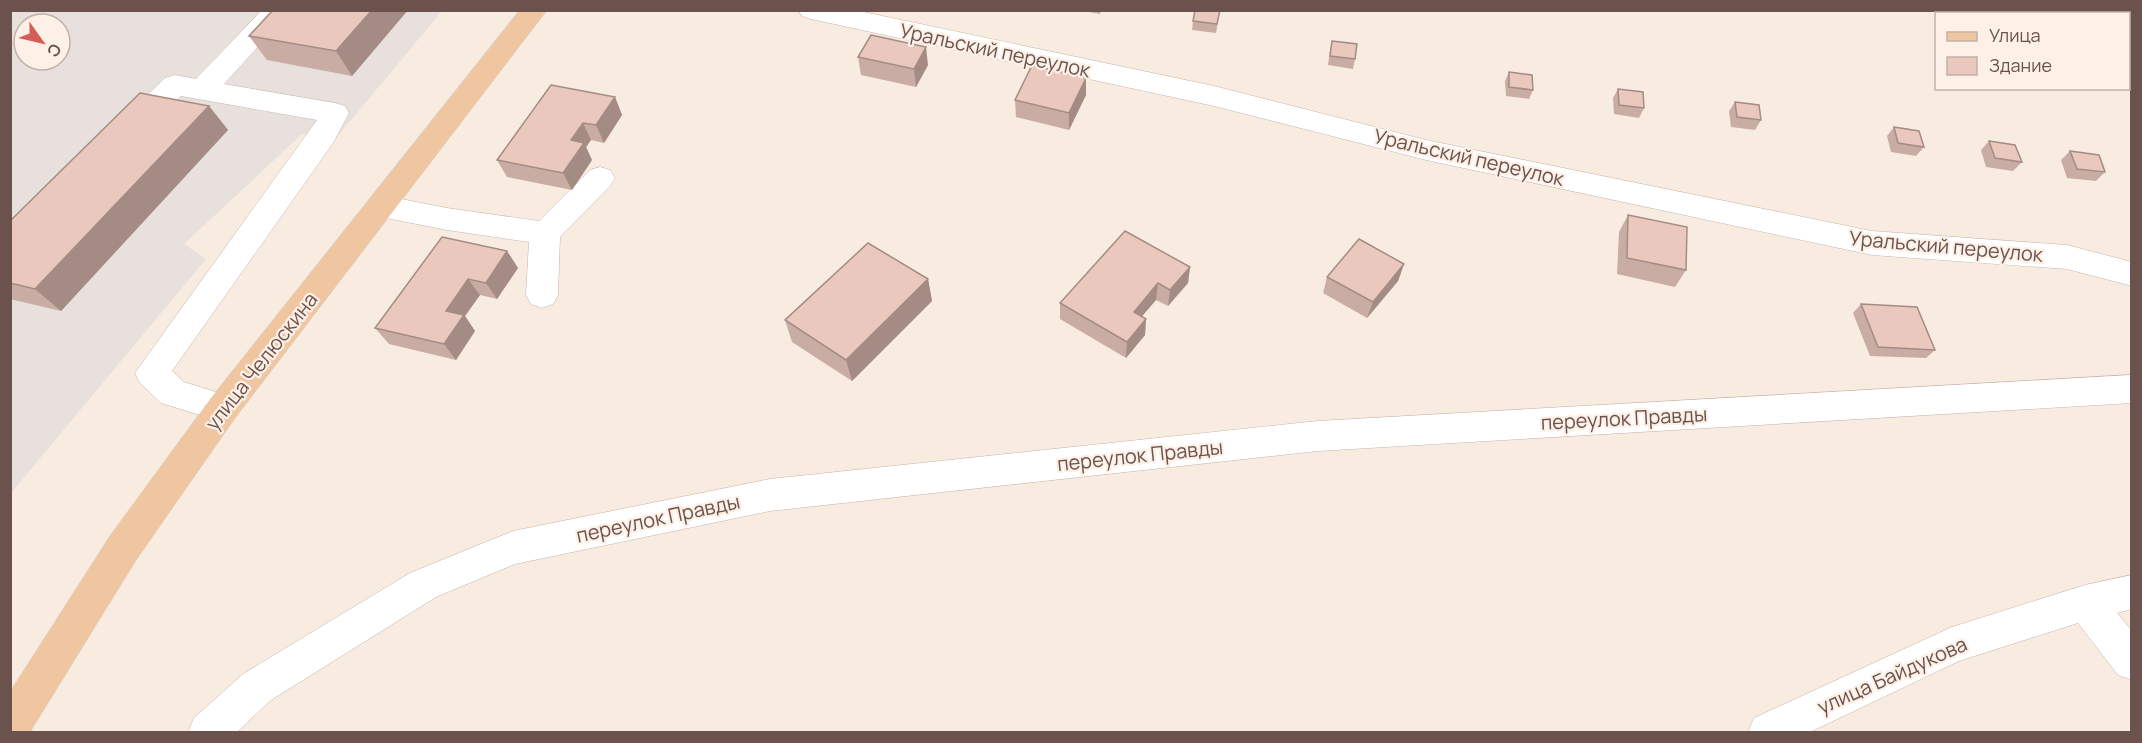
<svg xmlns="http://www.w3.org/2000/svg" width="2142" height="743" font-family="Manrope,sans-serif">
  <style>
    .industrial { fill: #e8e0dc; fill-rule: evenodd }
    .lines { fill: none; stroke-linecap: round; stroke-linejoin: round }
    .minor-casing { stroke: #c7b3ab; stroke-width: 1 }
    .major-casing { stroke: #d3cbc9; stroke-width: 1 }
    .minor { fill: #fff; fill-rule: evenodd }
    .major { fill: #f0c6a1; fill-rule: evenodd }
    .wall { fill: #c9aca3 }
    .shaded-wall { fill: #a48c84 }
    .building { fill: #eac8bd; stroke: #a48c84; stroke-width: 1.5 }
    .labels { text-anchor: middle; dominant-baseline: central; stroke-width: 4.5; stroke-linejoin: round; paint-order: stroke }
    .street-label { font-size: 20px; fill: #6c524c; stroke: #fcf0e7 }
  </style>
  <rect width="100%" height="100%" fill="#f8ece1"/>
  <path class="industrial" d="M 11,11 L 442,11 L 336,138 L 302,134 L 184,244 L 206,259 L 11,493 ZM 24,24 L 60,24 L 60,60 L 24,60 Z"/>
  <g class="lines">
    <g class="minor-casing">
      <g id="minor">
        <path d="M 262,10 L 291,10 L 224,84 L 335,103 L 345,106 L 349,113 L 333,143 L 172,371 L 184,382 L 235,398 L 240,408 L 235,418 L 223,422 L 161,403 L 140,383 L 135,373 L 317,120 L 181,96 L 140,136 L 130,139 L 120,136 L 116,129 L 120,122 L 165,78 L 175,75 L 196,79 Z"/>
        <path d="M 798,10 L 854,10 L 1214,86 L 1426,140 L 1872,231 L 2067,245 L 2132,262 L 2132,286 L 2067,269 L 1872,255 L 1426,160 L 1214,106 L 811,19 L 802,16 Z"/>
        <path d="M 600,167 L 610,170 L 615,178 L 610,186 L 560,237 L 558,295 L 553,304 L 542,308 L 531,304 L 526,295 L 529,242 L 447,230 L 381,217 L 370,214 L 366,206 L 370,198 L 381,195 L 447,208 L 539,221 L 590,170 Z"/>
        <path d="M 2132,375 L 2132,403 L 1318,451 L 770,511 L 515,564 L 436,597 L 271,700 L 237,732 L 188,732 L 194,718 L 243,674 L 410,573 L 513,531 L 770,479 L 1318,421 Z"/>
        <path d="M 2132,575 L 2132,609 L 2117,613 L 2132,631 L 2132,680 L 2118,675 L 2078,623 L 1959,661 L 1810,732 L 1748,732 L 1754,718 L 1952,627 L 2085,585 Z"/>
      </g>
    </g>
    <g class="major-casing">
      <path id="major" d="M 520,10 L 547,10 L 235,418 L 136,560 L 30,732 L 10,732 L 10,692 L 110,536 L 211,398 Z"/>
    </g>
    <use href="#minor" class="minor"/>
    <use href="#major" class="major"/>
  </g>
  <g class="wall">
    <path d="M 273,10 L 408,10 L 352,76 L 267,60 L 249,36 Z"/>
    <path d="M 1078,10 L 1101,10 L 1100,14 Z"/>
    <path d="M 1220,10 L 1216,33 L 1192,30 L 1193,21 Z"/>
    <path d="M 1332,41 L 1355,59 L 1353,69 L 1328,65 L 1330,50 Z"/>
    <path d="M 858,57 L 928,65 L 916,87 L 861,75 Z"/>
    <path d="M 1509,72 L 1533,90 L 1529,99 L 1506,96 L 1505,81 Z"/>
    <path d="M 1086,78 L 1086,95 L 1069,130 L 1016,117 L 1015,100 Z"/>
    <path d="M 1618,89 L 1644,108 L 1639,118 L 1614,114 L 1613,98 Z"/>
    <path d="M 615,97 L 622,115 L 604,143 L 591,140 L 586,147 L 592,160 L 572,190 L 507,177 L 497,160 Z"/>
    <path d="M 1735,102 L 1761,120 L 1755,130 L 1731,127 L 1729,111 Z"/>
    <path d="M 209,106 L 228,130 L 61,311 L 10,299 L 10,221 Z"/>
    <path d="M 1894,127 L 1924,147 L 1916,156 L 1891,152 L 1887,136 Z"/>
    <path d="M 1989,141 L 2022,162 L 2013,171 L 1986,167 L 1981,150 Z"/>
    <path d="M 2070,151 L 2105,172 L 2096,181 L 2067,178 L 2061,160 Z"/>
    <path d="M 1628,215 L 1686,270 L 1675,287 L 1617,274 L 1619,232 Z"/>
    <path d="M 507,251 L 518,268 L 497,299 L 480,295 L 465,316 L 475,331 L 456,360 L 389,344 L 375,328 Z"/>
    <path d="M 1404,264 L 1398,281 L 1367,318 L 1323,293 L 1327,277 Z"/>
    <path d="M 1190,267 L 1188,283 L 1168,306 L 1156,300 L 1142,316 L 1146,319 L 1145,335 L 1126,358 L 1060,319 L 1060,303 Z"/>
    <path d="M 928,279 L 932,301 L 852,381 L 792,342 L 785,320 Z"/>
    <path d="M 1861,304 L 1935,350 L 1926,358 L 1870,356 L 1853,313 Z"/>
  </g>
  <g class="shaded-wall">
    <path d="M 372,10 L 408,10 L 352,76 L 336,51 Z"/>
    <path d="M 926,47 L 928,65 L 916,87 L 914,69 Z"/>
    <path d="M 1086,78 L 1086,95 L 1069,130 L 1069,113 Z"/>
    <path d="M 615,97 L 622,115 L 604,143 L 596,125 Z"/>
    <path d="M 209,106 L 228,130 L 61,311 L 35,289 Z"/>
    <path d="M 583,123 L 591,140 L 586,147 L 592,160 L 572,190 L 563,173 L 571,140 Z"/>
    <path d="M 507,251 L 518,268 L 497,299 L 486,283 Z"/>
    <path d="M 1404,264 L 1398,281 L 1367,318 L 1373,302 Z"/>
    <path d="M 1190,267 L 1188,283 L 1168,306 L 1170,290 Z"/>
    <path d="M 468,279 L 480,295 L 465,316 L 475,331 L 456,360 L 444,344 L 446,311 Z"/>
    <path d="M 928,279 L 932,301 L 852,381 L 846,360 Z"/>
    <path d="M 1158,283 L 1156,300 L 1132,328 L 1134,312 Z"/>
    <path d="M 1146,319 L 1145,335 L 1126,358 L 1127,342 Z"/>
  </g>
  <g class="building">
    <path d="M 273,10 L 372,10 L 336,51 L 249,36 Z"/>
    <path d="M 1195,10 L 1220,10 L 1217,24 L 1193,21 Z"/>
    <path d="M 871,35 L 926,47 L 914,69 L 858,57 Z"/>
    <path d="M 1332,41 L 1357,44 L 1355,59 L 1330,56 Z"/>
    <path d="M 1032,65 L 1086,78 L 1069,113 L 1015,100 Z"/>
    <path d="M 1509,72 L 1532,75 L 1533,90 L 1509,87 Z"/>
    <path d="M 551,85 L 615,97 L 596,125 L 583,123 L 571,140 L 584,143 L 563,173 L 497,160 Z"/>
    <path d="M 1618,89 L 1643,92 L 1644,108 L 1619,105 Z"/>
    <path d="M 140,93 L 209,106 L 35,289 L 10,283 L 10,221 Z"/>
    <path d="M 1735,102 L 1759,105 L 1761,120 L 1737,117 Z"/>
    <path d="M 1894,127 L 1919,131 L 1924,147 L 1898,143 Z"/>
    <path d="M 1989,141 L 2015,145 L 2022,162 L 1995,158 Z"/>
    <path d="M 2070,151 L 2099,155 L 2105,172 L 2077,169 Z"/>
    <path d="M 1628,215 L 1687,227 L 1686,270 L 1627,258 Z"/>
    <path d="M 1125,231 L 1190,267 L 1170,290 L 1158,283 L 1134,312 L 1146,319 L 1127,342 L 1060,303 Z"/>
    <path d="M 442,237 L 507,251 L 486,283 L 468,279 L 446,311 L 464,315 L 444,344 L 375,328 Z"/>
    <path d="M 1359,239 L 1404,264 L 1373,302 L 1327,277 Z"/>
    <path d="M 868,243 L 928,279 L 846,360 L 785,320 Z"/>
    <path d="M 1861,304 L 1917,307 L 1935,350 L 1878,347 Z"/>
  </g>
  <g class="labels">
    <g class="street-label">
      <text transform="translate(995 50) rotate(12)">Уральский переулок</text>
      <text transform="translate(1469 157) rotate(13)">Уральский переулок</text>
      <text transform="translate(1946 246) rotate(5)">Уральский переулок</text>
      <text transform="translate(261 361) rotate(-52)">улица Челюскина</text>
      <text transform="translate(1624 418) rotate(-3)">переулок Правды</text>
      <text transform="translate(1140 455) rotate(-6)">переулок Правды</text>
      <text transform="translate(658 518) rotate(-12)">переулок Правды</text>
      <text transform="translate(1892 675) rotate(-24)">улица Байдукова</text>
    </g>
  </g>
  <rect width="2142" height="743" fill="none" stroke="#6c524c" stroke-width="24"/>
  <rect x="1935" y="12" width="195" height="78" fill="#fcf0e7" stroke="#c2b1a9" stroke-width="1.5"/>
  <rect x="1947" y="32" width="30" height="9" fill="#f0c6a1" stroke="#c2b1a9" stroke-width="1.5"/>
  <text x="1989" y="42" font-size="18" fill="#6c524c">Улица</text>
  <rect x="1947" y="57" width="30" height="18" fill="#eac8bd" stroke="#c2b1a9" stroke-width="1.5"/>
  <text x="1989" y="72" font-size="18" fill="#6c524c">Здание</text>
  <g transform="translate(42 42) rotate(124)"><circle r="28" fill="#fcf0e7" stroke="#c2b1a9" stroke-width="1.5"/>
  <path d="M0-4.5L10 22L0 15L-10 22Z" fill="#d45d55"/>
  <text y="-9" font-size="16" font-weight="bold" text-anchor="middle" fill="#6c524c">С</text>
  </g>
</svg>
